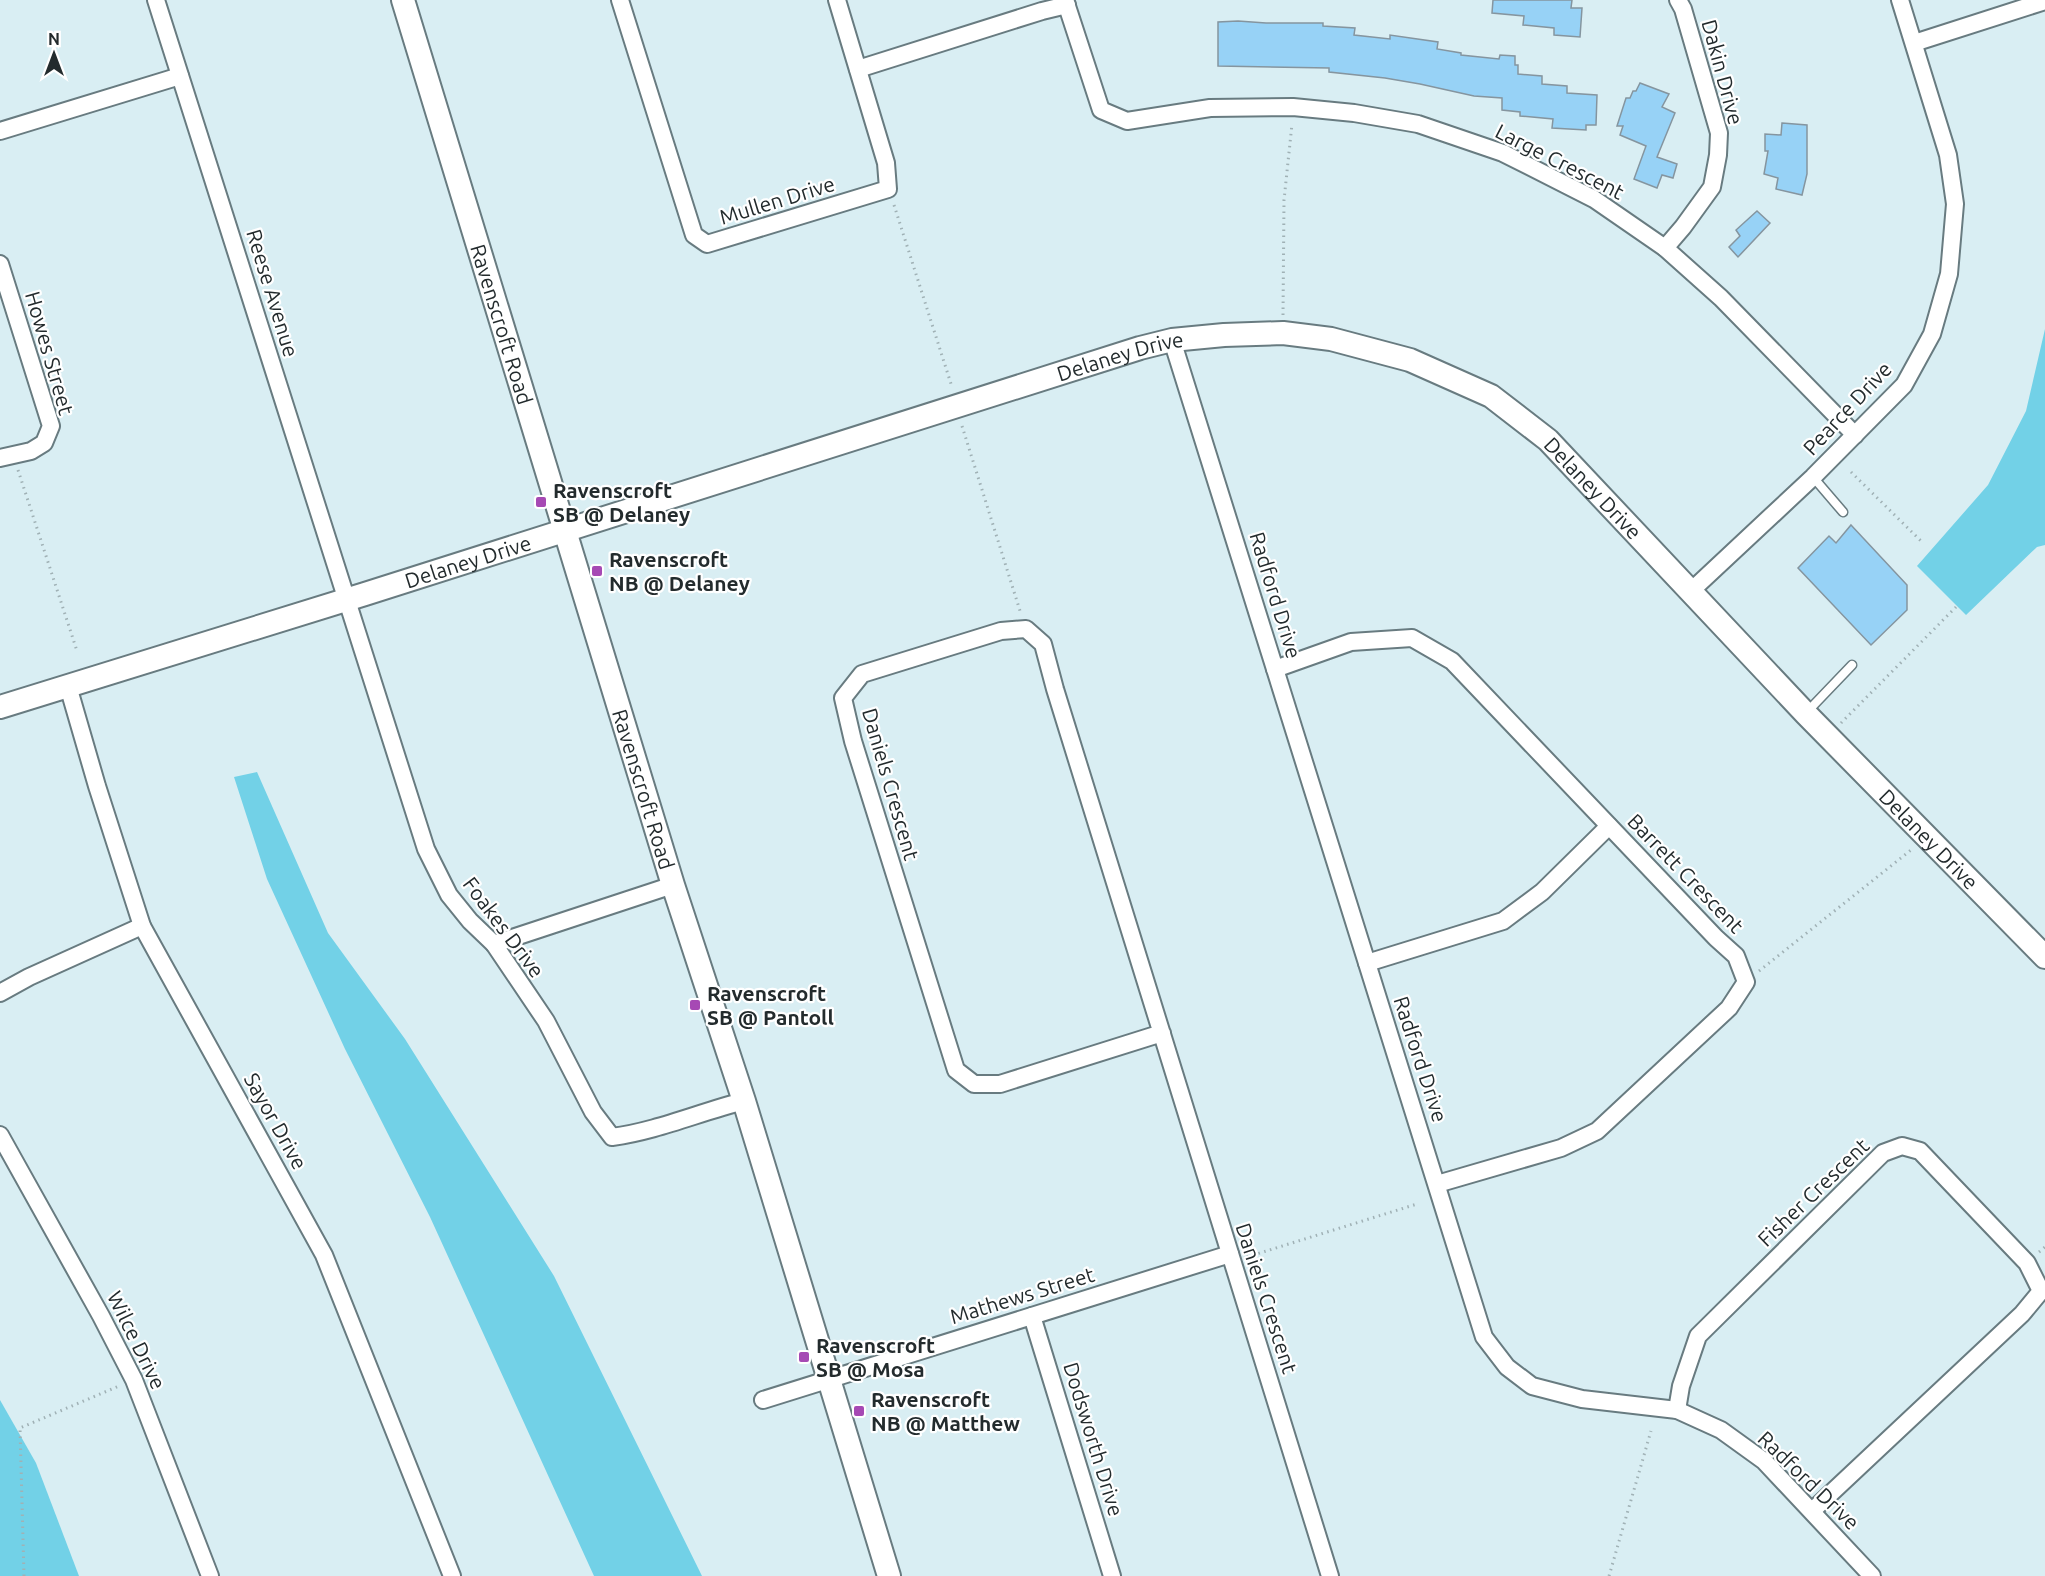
<svg xmlns="http://www.w3.org/2000/svg" width="2045" height="1576" font-family="Ubuntu,sans-serif">
  <style>
    .green { fill: #72d1e7 }
    .building { fill: #97d2f6; stroke: #85959f; stroke-width: 1.5 }
    .lines { fill: none; stroke-linecap: round; stroke-linejoin: round }
    .lane-casing { stroke: #687b80; stroke-width: 11 }
    .street-casing { stroke: #687b80; stroke-width: 20 }
    .secondary-casing { stroke: #687b80; stroke-width: 26 }
    .path { stroke: #a0b1b5; stroke-width: 3; stroke-dasharray: 1.5 4.5; stroke-linecap: butt }
    .lane { stroke: #fff; stroke-width: 8 }
    .street { stroke: #fff; stroke-width: 16 }
    .secondary { stroke: #fff; stroke-width: 22 }
    .poi-dot { fill: #a649b4; stroke: #fff; stroke-width: 2 }
    .labels { text-anchor: middle; dominant-baseline: central; stroke-width: 4.5; stroke-linejoin: round; paint-order: stroke }
    .street-label { font-size: 21px; fill: #232b2d; stroke: #fff }
    .poi-label { font-size: 21px; font-weight: bold; fill: #232b2d; stroke: #fff; text-anchor: start }
  </style>
  <rect width="100%" height="100%" fill="#d9eef3"/>
  <g class="green">
    <path d="M 2045,329 L 2045,545 L 2037,547 L 1966,615 L 1917,566 L 1988,485 L 2026,411 Z"/>
    <path d="M 257,772 L 328,933 L 405,1039 L 554,1276 L 702,1576 L 594,1576 L 430,1217 L 345,1049 L 267,879 L 234,777 Z"/>
    <path d="M 0,1400 L 36,1463 L 79,1576 L 0,1576 Z"/>
  </g>
  <g class="building">
    <path d="M 1493,0 L 1572,0 L 1571,8 L 1582,8 L 1580,37 L 1554,35 L 1554,28 L 1523,25 L 1524,16 L 1492,13 Z"/>
    <path d="M 1238,21 L 1266,23 L 1323,23 L 1323,26 L 1355,28 L 1354,35 L 1390,39 L 1390,35 L 1438,42 L 1437,49 L 1461,53 L 1461,55 L 1499,59 L 1500,55 L 1515,56 L 1515,65 L 1518,65 L 1518,74 L 1542,76 L 1542,84 L 1567,86 L 1567,93 L 1597,95 L 1596,125 L 1586,125 L 1586,130 L 1552,128 L 1553,119 L 1520,116 L 1520,112 L 1502,110 L 1502,98 L 1474,96 L 1420,84 L 1385,78 L 1329,72 L 1329,68 L 1218,66 L 1218,22 Z"/>
    <path d="M 1640,83 L 1669,94 L 1662,107 L 1675,113 L 1657,157 L 1677,164 L 1673,178 L 1662,175 L 1657,188 L 1634,179 L 1646,146 L 1620,135 L 1623,126 L 1617,126 L 1626,98 L 1630,98 L 1633,91 L 1636,91 Z"/>
    <path d="M 1782,123 L 1807,125 L 1807,174 L 1802,195 L 1776,189 L 1778,178 L 1764,174 L 1768,151 L 1765,151 L 1765,134 L 1781,135 Z"/>
    <path d="M 1757,211 L 1770,223 L 1738,257 L 1729,247 L 1740,236 L 1736,230 Z"/>
    <path d="M 1851,525 L 1907,585 L 1907,610 L 1871,645 L 1798,568 L 1829,536 L 1836,543 Z"/>
  </g>
  <g class="lines">
    <g class="lane-casing">
      <g id="lane">
        <path d="M 1813,477 L 1843,512"/>
        <path d="M 1806,713 L 1852,665"/>
      </g>
    </g>
    <g class="street-casing">
      <g id="street">
        <path d="M 156,0 L 426,849 L 449,895 L 470,921 L 494,944 L 546,1021 L 593,1112 L 612,1137 C 657,1131 700,1112 744,1101"/>
        <path d="M 620,0 L 694,235 L 707,244 L 888,189 L 886,163 L 837,0"/>
        <path d="M 1065,0 L 1101,110 L 1127,121 L 1210,108 L 1293,107 L 1354,113 L 1418,124 L 1503,153 L 1594,199 L 1665,248 L 1721,298 L 1855,435"/>
        <path d="M 1914,43 L 2045,1"/>
        <path d="M 858,69 L 1042,11 L 1067,5"/>
        <path d="M 0,131 L 180,76"/>
        <path d="M 1665,248 L 1683,227 L 1712,187 L 1718,155 L 1719,133 L 1683,9 L 1678,0"/>
        <path d="M 0,264 L 51,426 L 44,443 L 31,451 L 0,458"/>
        <path d="M 1172,340 L 1484,1337 L 1507,1367 L 1532,1386 L 1582,1399 L 1677,1410 L 1721,1430 L 1764,1461 L 1872,1576"/>
        <path d="M 1691,591 L 1813,477 L 1904,385 L 1932,334 L 1949,274 L 1955,204 L 1948,155 L 1900,0"/>
        <path d="M 1275,669 L 1351,642 L 1412,638 L 1452,661 L 1716,938 L 1736,956 L 1746,982 L 1729,1008 L 1597,1131 L 1561,1148 L 1437,1184"/>
        <path d="M 68,686 L 97,786 L 142,926 L 324,1255 L 452,1576"/>
        <path d="M 494,944 L 673,885"/>
        <path d="M 1367,963 L 1503,921 L 1542,892 L 1609,826"/>
        <path d="M 0,993 L 29,977 L 142,926"/>
        <path d="M 1162,1033 L 1000,1084 L 974,1084 L 956,1070 L 853,741 L 843,698 L 862,674 L 1001,631 L 1026,629 L 1043,644 L 1055,689 C 1147,985 1238,1281 1330,1576"/>
        <path d="M 0,1135 L 101,1316 L 134,1380 L 210,1576"/>
        <path d="M 1032,1316 L 1112,1576"/>
        <path d="M 763,1400 L 1230,1254"/>
        <path d="M 1677,1410 L 1681,1386 L 1698,1336 L 1883,1153 L 1902,1146 L 1920,1151 L 2027,1263 L 2041,1291 L 2022,1314 L 1812,1511"/>
      </g>
    </g>
    <g class="secondary-casing">
      <g id="secondary">
        <path id="s1" d="M 403,0 L 673,885 L 744,1101 L 889,1576"/>
        <path id="s2" d="M 0,707 L 365,594 L 1140,348 L 1172,340 L 1224,335 L 1283,333 L 1331,339 L 1410,360 L 1491,396 L 1548,440 L 1806,714 L 2045,957"/>
      </g>
    </g>
    <g class="path">
      <path d="M 894,205 L 952,387"/>
      <path d="M 1283,315 L 1284,200 L 1292,124"/>
      <path d="M 962,426 L 1021,614"/>
      <path d="M 18,470 L 77,651"/>
      <path d="M 1851,472 L 1921,541"/>
      <path d="M 1841,723 L 1956,607"/>
      <path d="M 1759,971 L 1911,850"/>
      <path d="M 2039,1252 L 2045,1247"/>
      <path d="M 1247,1257 L 1417,1204"/>
      <path d="M 24,1576 L 20,1428 L 119,1386"/>
      <path d="M 1609,1576 L 1651,1431"/>
    </g>
    <use href="#lane" class="lane"/>
    <use href="#street" class="street"/>
    <use href="#secondary" class="secondary"/>
  </g>
  <g class="poi-dot">
    <rect x="535" y="496" width="12" height="12" rx="3"/>
    <rect x="591" y="565" width="12" height="12" rx="3"/>
    <rect x="689" y="999" width="12" height="12" rx="3"/>
    <rect x="798" y="1351" width="12" height="12" rx="3"/>
    <rect x="853" y="1405" width="12" height="12" rx="3"/>
  </g>
  <g class="labels">
    <g class="street-label">
      <text transform="translate(1723 72) rotate(75)">Dakin Drive</text>
      <text transform="translate(1560 161) rotate(27)">Large Crescent</text>
      <text transform="translate(777 200) rotate(-17)">Mullen Drive</text>
      <text transform="translate(273 293) rotate(73)">Reese Avenue</text>
      <text stroke="none"><textPath href="#s1" startOffset="339">Ravenscroft Road</textPath></text>
      <text transform="translate(50 353) rotate(74)">Howes Street</text>
      <text stroke="none"><textPath href="#s2" startOffset="1174">Delaney Drive</textPath></text>
      <text transform="translate(1847 408) rotate(-47)">Pearce Drive</text>
      <text stroke="none"><textPath href="#s2" startOffset="1696">Delaney Drive</textPath></text>
      <text stroke="none"><textPath href="#s2" startOffset="490">Delaney Drive</textPath></text>
      <text transform="translate(1276 595) rotate(73)">Radford Drive</text>
      <text transform="translate(891 784) rotate(74)">Daniels Crescent</text>
      <text stroke="none"><textPath href="#s1" startOffset="825">Ravenscroft Road</textPath></text>
      <text stroke="none"><textPath href="#s2" startOffset="2182">Delaney Drive</textPath></text>
      <text transform="translate(1686 873) rotate(46)">Barrett Crescent</text>
      <text transform="translate(504 927) rotate(53)">Foakes Drive</text>
      <text transform="translate(1421 1059) rotate(72)">Radford Drive</text>
      <text transform="translate(276 1121) rotate(61)">Sayor Drive</text>
      <text transform="translate(1813 1192) rotate(-44)">Fisher Crescent</text>
      <text transform="translate(1022 1295) rotate(-17)">Mathews Street</text>
      <text transform="translate(1267 1298) rotate(72)">Daniels Crescent</text>
      <text transform="translate(137 1340) rotate(64)">Wilce Drive</text>
      <text transform="translate(1094 1439) rotate(73)">Dodsworth Drive</text>
      <text transform="translate(1809 1480) rotate(44)">Radford Drive</text>
    </g>
    <g class="poi-label">
      <text x="553" y="490">Ravenscroft<tspan x="553" dy="24">SB @ Delaney</tspan></text>
      <text x="609" y="559">Ravenscroft<tspan x="609" dy="24">NB @ Delaney</tspan></text>
      <text x="707" y="993">Ravenscroft<tspan x="707" dy="24">SB @ Pantoll</tspan></text>
      <text x="816" y="1345">Ravenscroft<tspan x="816" dy="24">SB @ Mosa</tspan></text>
      <text x="871" y="1399">Ravenscroft<tspan x="871" dy="24">NB @ Matthew</tspan></text>
    </g>
  </g>
  <g transform="translate(54 54)" stroke="#ffffff" stroke-width="4.5" paint-order="stroke">
  <path d="M0-4.5L10 22L0 15L-10 22Z" fill="#232b2d"/>
  <text y="-9" font-size="16" font-weight="bold" text-anchor="middle" fill="#232b2d">N</text>
  </g>
</svg>
